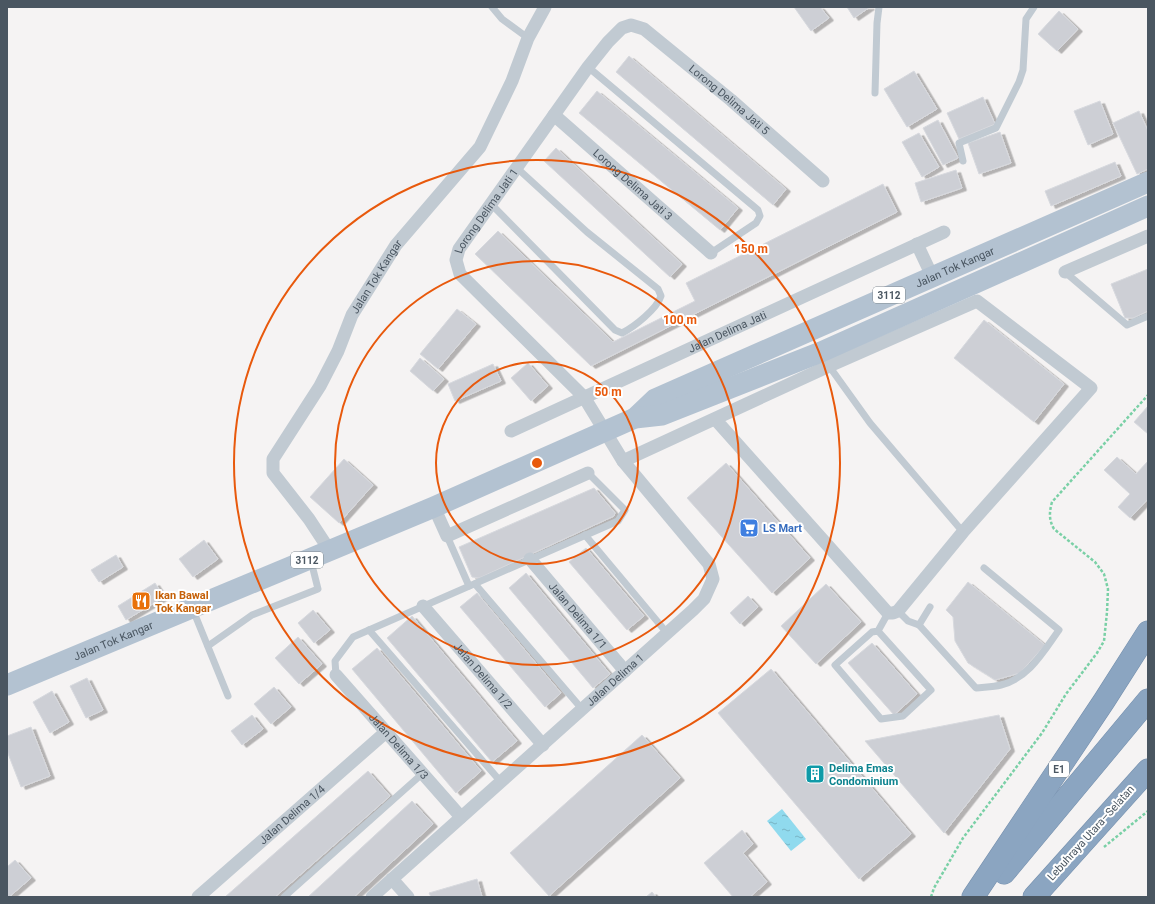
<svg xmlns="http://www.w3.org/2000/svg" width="1155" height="904" font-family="Roboto,sans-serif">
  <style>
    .water { fill: url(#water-ripples) }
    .building { fill: #cdcfd5; stroke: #d7d9de; filter: url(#shadow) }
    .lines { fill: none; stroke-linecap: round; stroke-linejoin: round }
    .motorway-casing { stroke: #7690ad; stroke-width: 23 }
    .path { stroke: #7ad0a6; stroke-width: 2.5; stroke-dasharray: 3 2; stroke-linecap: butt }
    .service { stroke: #c1cad2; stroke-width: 7 }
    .minor { stroke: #c1cad2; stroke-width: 13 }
    .primary { stroke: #b3c2d1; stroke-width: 21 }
    .motorway { stroke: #8ba5c1; stroke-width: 22 }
    .ring { fill: none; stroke: #e8590c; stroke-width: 2 }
    .labels { text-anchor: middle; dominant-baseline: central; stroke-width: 4; stroke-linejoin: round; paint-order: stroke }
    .shield { fill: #fff; stroke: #808990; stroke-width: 1 }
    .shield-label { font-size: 10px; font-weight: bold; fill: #4a5661 }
    .street-label { font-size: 11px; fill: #4a5661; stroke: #fff }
    .shop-label { font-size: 11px; font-weight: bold; fill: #366cbe; stroke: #fff; text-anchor: start }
    .food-label { font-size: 11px; font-weight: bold; fill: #c56008; stroke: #fff; text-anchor: start }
    .culture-label { font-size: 11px; font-weight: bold; fill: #0d838f; stroke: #fff; text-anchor: start }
    .centre { fill: #e8590c; stroke: #fff; stroke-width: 2 }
    .ring-label { font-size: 12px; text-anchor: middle; font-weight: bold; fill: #e8590c; stroke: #fff; stroke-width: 4; stroke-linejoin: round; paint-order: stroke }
  </style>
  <defs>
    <pattern id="water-ripples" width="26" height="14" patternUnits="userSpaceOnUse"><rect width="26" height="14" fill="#90daee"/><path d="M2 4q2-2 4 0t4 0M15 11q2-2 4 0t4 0" fill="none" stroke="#78b4c4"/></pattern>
    <filter id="shadow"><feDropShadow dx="4.5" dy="2.5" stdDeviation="0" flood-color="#0004"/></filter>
  </defs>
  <rect width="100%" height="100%" fill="#f5f3f3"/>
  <path class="water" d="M 782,809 L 806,839 L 791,851 L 767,821 Z"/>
  <g class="building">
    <path d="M 794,7 L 820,7 L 829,18 L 811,31 Z"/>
    <path d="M 847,7 L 870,7 L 854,18 Z"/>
    <path d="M 1059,11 L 1078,29 L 1057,51 L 1038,34 Z"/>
    <path d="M 629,56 L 786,189 L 773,205 L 616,72 Z"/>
    <path d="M 914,71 L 937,109 L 907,127 L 884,89 Z"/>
    <path d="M 597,91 L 738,208 L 720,230 L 579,113 Z"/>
    <path d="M 983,97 L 995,124 L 959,139 L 947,113 Z"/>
    <path d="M 1100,101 L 1113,134 L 1088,145 L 1074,111 Z"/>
    <path d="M 1139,111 L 1148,131 L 1148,169 L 1137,174 L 1113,123 Z"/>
    <path d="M 938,120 L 958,158 L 943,165 L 923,128 Z"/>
    <path d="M 1000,132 L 1011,163 L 979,174 L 968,143 Z"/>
    <path d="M 919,133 L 939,167 L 922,177 L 902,142 Z"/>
    <path d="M 556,148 L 682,264 L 670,277 L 544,161 Z"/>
    <path d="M 1115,162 L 1121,176 L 1051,206 L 1045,191 Z"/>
    <path d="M 956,170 L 962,188 L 921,202 L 915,183 Z"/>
    <path d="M 883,184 L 897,212 L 591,366 L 475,254 L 498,231 L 613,342 L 695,301 L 686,283 Z"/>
    <path d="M 1148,269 L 1148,311 L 1133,318 L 1125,318 L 1111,284 Z"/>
    <path d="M 457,309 L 476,324 L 438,369 L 420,354 Z"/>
    <path d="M 984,320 L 1064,384 L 1034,422 L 954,358 Z"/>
    <path d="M 420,358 L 444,379 L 433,391 L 410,371 Z"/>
    <path d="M 528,363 L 548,386 L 531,401 L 511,378 Z"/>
    <path d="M 493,364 L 501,381 L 455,401 L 448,384 Z"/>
    <path d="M 1148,406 L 1148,434 L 1134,422 Z"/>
    <path d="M 1117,457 L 1136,474 L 1148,461 L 1148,499 L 1130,518 L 1118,507 L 1130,494 L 1104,470 Z"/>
    <path d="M 344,459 L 373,485 L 339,523 L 310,497 Z"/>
    <path d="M 726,463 L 810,558 L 772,593 L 687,498 Z"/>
    <path d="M 594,488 L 615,513 L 614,516 L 479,578 L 472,577 L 459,547 Z"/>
    <path d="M 204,540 L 218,559 L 193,577 L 179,559 Z"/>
    <path d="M 586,548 L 644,616 L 627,630 L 569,562 Z"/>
    <path d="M 116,555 L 123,567 L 99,582 L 91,570 Z"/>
    <path d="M 526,573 L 610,674 L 593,688 L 509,588 Z"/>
    <path d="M 968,582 L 1045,645 L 1020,673 L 995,680 L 968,663 L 955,641 L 953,617 L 946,610 Z"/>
    <path d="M 155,583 L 164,597 L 126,620 L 118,606 Z"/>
    <path d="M 826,584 L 861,622 L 816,664 L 781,626 Z"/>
    <path d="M 477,593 L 561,693 L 545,707 L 460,607 Z"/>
    <path d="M 748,596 L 758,607 L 740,624 L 730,613 Z"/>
    <path d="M 313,610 L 330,630 L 314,643 L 298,623 Z"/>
    <path d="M 412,616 L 517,741 L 492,762 L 387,638 Z"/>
    <path d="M 298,637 L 322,664 L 299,684 L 275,658 Z"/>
    <path d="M 872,643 L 917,694 L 894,715 L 848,663 Z"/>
    <path d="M 377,648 L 481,771 L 456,793 L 352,669 Z"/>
    <path d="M 771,669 L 911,834 L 859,879 L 718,713 Z"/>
    <path d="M 87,678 L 103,710 L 86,718 L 70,686 Z"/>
    <path d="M 274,687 L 291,707 L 271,724 L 254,704 Z"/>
    <path d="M 52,691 L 69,722 L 50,733 L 33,702 Z"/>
    <path d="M 252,715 L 263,729 L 242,745 L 231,731 Z"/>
    <path d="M 999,715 L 1010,749 L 944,833 L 865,741 Z"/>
    <path d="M 31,727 L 50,776 L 21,787 L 7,751 L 7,736 Z"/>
    <path d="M 642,735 L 680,778 L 549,896 L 510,853 Z"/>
    <path d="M 368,771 L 390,796 L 275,897 L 225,897 Z"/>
    <path d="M 412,801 L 433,824 L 354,897 L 308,897 Z"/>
    <path d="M 742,830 L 753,844 L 743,853 L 767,882 L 750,897 L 733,897 L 704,863 Z"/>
    <path d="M 15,860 L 31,878 L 9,897 L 7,897 L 7,867 Z"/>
    <path d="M 477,879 L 482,897 L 431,897 L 429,893 Z"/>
    <path d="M 652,892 L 656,897 L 646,897 Z"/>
  </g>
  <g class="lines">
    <g class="motorway-casing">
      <g id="motorway">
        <path d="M 1004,873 L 1148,700"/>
        <path d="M 973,897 L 1104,701 L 1148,632"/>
        <path d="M 1034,897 L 1148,770"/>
      </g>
    </g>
    <g class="path">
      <path d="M 1104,847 L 1148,811"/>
      <path d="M 931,897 L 934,888 L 963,838 L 1042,733 L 1066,694 L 1097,653 L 1104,641 L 1107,612 L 1108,589 L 1104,574 L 1095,562 L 1054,529 C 1049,520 1049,513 1052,502 L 1148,395"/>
    </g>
    <g class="service">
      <path d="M 492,7 L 502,19 L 528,38"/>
      <path d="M 588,67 L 758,210 L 760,216 L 756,223 L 711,253"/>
      <path d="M 875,93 L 877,23 L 879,7"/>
      <path d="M 963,161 L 959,143 L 996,128 L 1019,82 L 1023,70 L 1026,19 L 1034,7"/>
      <path d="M 492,205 L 615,330 L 622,333 C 634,327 657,309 661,296 L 658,289 L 587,232 L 517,168"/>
      <path d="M 1065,272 L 1127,325 L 1148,316"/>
      <path d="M 829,366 L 870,423 L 963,532"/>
      <path d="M 585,535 L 667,633"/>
      <path d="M 447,536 L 469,586"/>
      <path d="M 475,584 L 582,709"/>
      <path d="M 193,610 L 228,696"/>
      <path d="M 898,611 L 908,621 L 919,625 L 976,688 C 984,687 993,687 1001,685 C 1029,678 1043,652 1059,630 L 984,568"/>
      <path d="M 919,625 L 930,607"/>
      <path d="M 369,630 L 501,782"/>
      <path d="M 878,631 L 872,632 L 835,665 L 881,719 L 903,716 L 931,690 L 878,631 L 888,613"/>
      <path d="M 208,646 L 252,615 L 318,589 L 311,561"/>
      <path d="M 336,675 L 335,661 L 353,637 L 618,521 L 625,510 L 588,473"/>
      <path d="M 284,897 L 422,774"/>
    </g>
    <g class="minor">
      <path id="s1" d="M 554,115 L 711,253"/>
      <path d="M 917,244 L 932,276"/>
      <path d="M 1065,272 L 1148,236"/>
      <path id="s2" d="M 511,431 L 944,232"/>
      <path d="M 623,461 L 829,366 L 977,301 L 1091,388 L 963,532 L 898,611 L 893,613 L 888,613 L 715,419"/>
      <path d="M 434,507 L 447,536 L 588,473"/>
      <path id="s3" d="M 330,551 L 309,519 L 273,473 L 273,459 L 320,386 L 338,351 L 352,315 L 396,245 L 480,147 L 512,81 L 528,38 L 545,7"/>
      <path id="s4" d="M 530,559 L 625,671"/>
      <path id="s5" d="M 423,606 L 543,745"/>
      <path id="s6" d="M 336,675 L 461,817"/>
      <path d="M 392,879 L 408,897"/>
      <path id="s7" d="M 198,897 L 386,732"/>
      <path id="s8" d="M 372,897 L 693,610 L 704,599 L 713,579 L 709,564 L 623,461 L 584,397 L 460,274 L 456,260 L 459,249 L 588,67 L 608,42 L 622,28 L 631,25 L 644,29 L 731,100 L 823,181"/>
    </g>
    <g class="primary">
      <path id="s9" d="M 635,418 L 655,399 L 1148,182"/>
      <path id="s10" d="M 7,685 L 434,507 L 635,418 L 662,415 L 821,352 L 1148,206"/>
    </g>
    <use href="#motorway" class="motorway"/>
  </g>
  <g class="ring">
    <circle cx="537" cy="463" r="101"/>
    <circle cx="537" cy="463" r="202"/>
    <circle cx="537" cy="463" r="303"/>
  </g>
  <defs>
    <g id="supermarket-square" transform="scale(1)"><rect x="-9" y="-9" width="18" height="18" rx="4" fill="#3f7fe0" stroke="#fff"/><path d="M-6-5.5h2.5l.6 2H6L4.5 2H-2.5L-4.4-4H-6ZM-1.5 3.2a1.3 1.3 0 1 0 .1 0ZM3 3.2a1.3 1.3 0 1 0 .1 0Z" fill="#fff"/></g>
    <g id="restaurant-square" transform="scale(1)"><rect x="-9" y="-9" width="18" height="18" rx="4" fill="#e8710a" stroke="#fff"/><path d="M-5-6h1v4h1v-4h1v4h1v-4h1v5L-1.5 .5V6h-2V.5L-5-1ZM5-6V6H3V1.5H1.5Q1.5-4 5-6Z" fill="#fff"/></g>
    <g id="building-square" transform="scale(1)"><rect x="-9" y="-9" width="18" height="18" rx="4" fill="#0f9aa8" stroke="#fff"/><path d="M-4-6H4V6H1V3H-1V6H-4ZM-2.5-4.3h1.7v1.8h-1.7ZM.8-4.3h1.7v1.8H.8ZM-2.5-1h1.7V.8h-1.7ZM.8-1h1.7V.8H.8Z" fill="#fff"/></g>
  </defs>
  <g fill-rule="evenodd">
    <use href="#supermarket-square" x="749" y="528"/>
    <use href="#restaurant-square" x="141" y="601"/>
    <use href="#building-square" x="815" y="774"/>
  </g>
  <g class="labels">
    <g class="shield">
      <rect x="873" y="287" width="32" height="16" rx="3"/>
      <rect x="291" y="552" width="32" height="16" rx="3"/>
      <rect x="1049" y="761" width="20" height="16" rx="3"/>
    </g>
    <g class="shield-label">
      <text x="889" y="295">3112</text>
      <text x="307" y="560">3112</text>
      <text x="1059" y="769">E1</text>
    </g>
    <g class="street-label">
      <text stroke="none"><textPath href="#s8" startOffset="1302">Lorong Delima Jati 5</textPath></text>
      <text stroke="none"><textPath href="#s1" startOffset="105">Lorong Delima Jati 3</textPath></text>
      <text stroke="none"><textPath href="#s8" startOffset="940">Lorong Delima Jati 1</textPath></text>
      <text stroke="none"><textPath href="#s9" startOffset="355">Jalan Tok Kangar</textPath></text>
      <text stroke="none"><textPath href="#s3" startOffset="321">Jalan Tok Kangar</textPath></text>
      <text stroke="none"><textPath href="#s2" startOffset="238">Jalan Delima Jati</textPath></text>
      <text stroke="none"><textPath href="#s4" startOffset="74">Jalan Delima 1/1</textPath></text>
      <text stroke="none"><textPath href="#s10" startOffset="115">Jalan Tok Kangar</textPath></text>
      <text stroke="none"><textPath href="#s5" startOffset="92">Jalan Delima 1/2</textPath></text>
      <text stroke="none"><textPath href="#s8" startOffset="326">Jalan Delima 1</textPath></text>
      <text stroke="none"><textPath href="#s6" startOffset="95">Jalan Delima 1/3</textPath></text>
      <text stroke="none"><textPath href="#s7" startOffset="125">Jalan Delima 1/4</textPath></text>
      <text transform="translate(1091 833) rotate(-48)">Lebuhraya Utara–Selatan</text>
    </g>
    <g class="shop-label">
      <text x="763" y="528">LS Mart</text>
    </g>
    <g class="food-label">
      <text x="155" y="595">Ikan Bawal<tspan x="155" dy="13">Tok Kangar</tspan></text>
    </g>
    <g class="culture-label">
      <text x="829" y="768">Delima Emas<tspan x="829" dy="13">Condominium</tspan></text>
    </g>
  </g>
  <circle cx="537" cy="463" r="6" class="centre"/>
  <g class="ring-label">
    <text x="751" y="253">150 m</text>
    <text x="680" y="324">100 m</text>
    <text x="608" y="396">50 m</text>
  </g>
  <rect width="1155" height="904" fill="none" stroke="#4a5661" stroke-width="16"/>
</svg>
